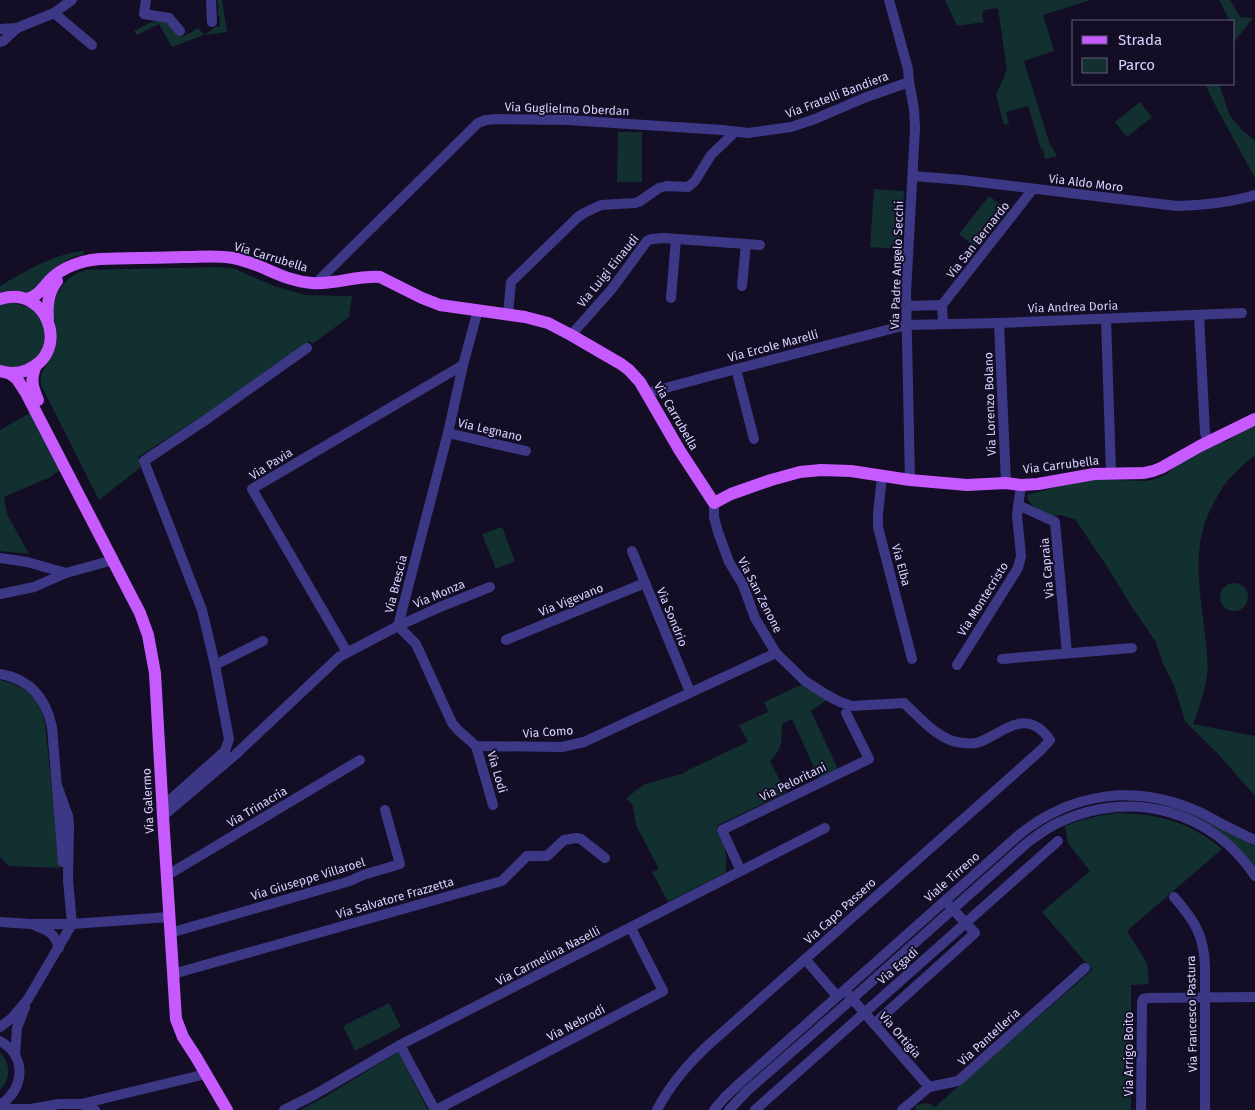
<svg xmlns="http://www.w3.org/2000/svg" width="1255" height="1110" font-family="'Fira Sans',sans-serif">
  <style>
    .green { fill: #11302f }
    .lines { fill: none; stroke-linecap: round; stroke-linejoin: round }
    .minor { stroke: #3d3886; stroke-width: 10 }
    .major { stroke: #c65aff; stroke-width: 12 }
    .labels { text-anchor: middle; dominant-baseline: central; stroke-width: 4; stroke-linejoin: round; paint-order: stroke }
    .street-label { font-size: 12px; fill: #d9d3ff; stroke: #130e25 }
  </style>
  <rect width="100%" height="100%" fill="#130e25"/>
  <g class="green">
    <path d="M 217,0 L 222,0 L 227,32 L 204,35 L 172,47 L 159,24 L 137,35 L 134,31 C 162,17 159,15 182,37 L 188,33 L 189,34 L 198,28 L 204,35 L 215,27 L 220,27 L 219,21 L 220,20 L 220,17 L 218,15 L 218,10 L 219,9 Z"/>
    <path d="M 945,0 L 1091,0 L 1043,15 L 1054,51 L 1024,61 L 1049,142 L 1057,156 L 1045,159 L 1043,149 L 1041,149 L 1028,106 L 1006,112 L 1009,124 L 1004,125 L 996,95 L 1007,70 L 998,8 L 984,10 L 982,16 L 984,22 L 957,26 Z"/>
    <path d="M 1219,0 L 1230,0 L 1240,17 L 1253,18 L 1234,42 L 1234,21 L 1230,21 Z"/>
    <path d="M 1205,84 L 1219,84 L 1230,116 L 1241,129 L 1255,141 L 1255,178 L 1214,103 Z"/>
    <path d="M 1140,102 L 1152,117 L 1127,137 L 1115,122 Z"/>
    <path d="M 618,132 L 642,132 L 642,182 L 617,182 Z"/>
    <path d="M 874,189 L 904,191 L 901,249 L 870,247 Z"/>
    <path d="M 989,196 L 1006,209 L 976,248 L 959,234 Z"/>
    <path d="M 83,251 L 84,254 L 70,258 L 56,267 L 36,290 L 26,294 L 14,290 L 0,292 L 0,286 C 25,271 53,254 83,251 Z"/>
    <path d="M 218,267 L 235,269 L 274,286 L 305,295 L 352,296 L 349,317 L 312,344 L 310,341 L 218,406 L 138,457 L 141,467 L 99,500 L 41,385 C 39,373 46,367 51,357 C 54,351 56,343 57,336 C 54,317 50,301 63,285 C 69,277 76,273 86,270 Z"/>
    <path d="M 8,301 L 34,309 L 45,327 L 44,343 L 40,353 L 32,361 L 18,368 L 0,366 L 0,303 Z"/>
    <path d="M 31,412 L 62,469 L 50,477 L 4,497 L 7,514 L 29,554 L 0,551 L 0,430 Z"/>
    <path d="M 1255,426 L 1255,455 C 1248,461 1241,466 1235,473 C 1227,480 1222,488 1217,497 C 1192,539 1198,574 1203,619 C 1205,638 1209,658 1207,676 C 1204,693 1199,708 1193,724 L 1255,736 L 1255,796 L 1219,755 L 1185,721 L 1174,685 L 1162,661 L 1156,642 L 1134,610 L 1108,568 L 1075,519 L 1060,515 L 1052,517 L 1038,512 L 1028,500 L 1027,495 L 1087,479 L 1146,481 C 1163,479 1168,472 1181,463 C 1193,455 1209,449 1222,442 C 1229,442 1230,438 1236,435 C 1242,431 1249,429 1255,426 Z"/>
    <path d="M 502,527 L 515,561 L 496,569 L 482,534 Z"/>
    <circle cx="1234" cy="597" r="14"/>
    <path d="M 0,680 C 16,683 33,692 40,707 C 42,712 43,718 45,724 L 60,868 L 9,866 L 0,857 Z"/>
    <path d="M 803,684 L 828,699 L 811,711 L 838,769 L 819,778 L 792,719 L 782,724 C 781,742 784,747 770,761 L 786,793 L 718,825 L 716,829 C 724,845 729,854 725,873 L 668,902 L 652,872 L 659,869 L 636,825 L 633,806 L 626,798 L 645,784 L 682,774 L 688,770 L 748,742 L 739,725 L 768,712 L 764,702 Z"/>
    <path d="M 1172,806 L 1195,814 L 1255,846 L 1255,867 C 1231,836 1208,821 1171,808 Z"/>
    <path d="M 1116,813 C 1158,814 1189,821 1222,849 L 1127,931 L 1147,963 L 1149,984 L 1131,985 L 1131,1110 L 917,1110 L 915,1107 C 922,1102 928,1102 935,1107 L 1092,970 L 1042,912 L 1090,871 L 1068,843 L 1065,826 C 1082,819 1098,816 1116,813 Z"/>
    <path d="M 389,1003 L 401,1027 L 355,1051 L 343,1026 Z"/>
    <path d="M 0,1052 C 11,1064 11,1079 0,1090 Z"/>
    <path d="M 398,1052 L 428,1110 L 300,1110 L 326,1096 Z"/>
  </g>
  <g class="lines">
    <g class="minor">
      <path d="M 146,0 L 144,14 L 169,18 L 180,31"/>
      <path d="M 211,0 L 212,22"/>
      <path d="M 889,0 L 908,69 L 909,82 L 914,109 L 915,128 L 906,293 L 910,480"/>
      <path d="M 54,13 L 92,45"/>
      <path d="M 0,29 L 17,28 L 54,13 L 72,0"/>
      <path d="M 0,42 L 3,41 L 17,28"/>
      <path d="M 913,176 L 962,180 L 1177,206 C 1204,205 1229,203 1255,195"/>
      <path d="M 315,284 L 478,123 L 486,120 L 498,119 L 568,120 L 722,130 L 748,133 L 791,127 L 815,119 L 864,98 L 909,82"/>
      <path d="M 742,286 L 746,244"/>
      <path d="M 671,298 L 676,239"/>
      <path d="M 942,305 L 1033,189"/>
      <path d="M 906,306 L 942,305 L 943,323"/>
      <path d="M 508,314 L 511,282 L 578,217 L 584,213 L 601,205 L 635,203 L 640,201 L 659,188 L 667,186 L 688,187 L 695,181 L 711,155 L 735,132"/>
      <path d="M 1199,315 L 1205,433 L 1209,442"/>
      <path d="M 1106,319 L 1111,473"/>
      <path d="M 999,323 L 1006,483"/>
      <path d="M 571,335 L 611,290 L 647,241 L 652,239 L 664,238 L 760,245"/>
      <path d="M 736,369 L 754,439"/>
      <path d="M 647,393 L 736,369 L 906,325 L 999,323 L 1242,313"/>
      <path d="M 448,433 L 526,451"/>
      <path d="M 882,476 L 878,514 L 878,527 L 912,659"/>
      <path d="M 1018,505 L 1055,522 L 1067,653"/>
      <path d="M 632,551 L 690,692"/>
      <path d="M 0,558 L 27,562 L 66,573"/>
      <path d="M 0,594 L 34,587 L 66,573 L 113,560"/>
      <path d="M 398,626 L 416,644 L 452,723 L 458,730 L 476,746 L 562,747 L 584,742 L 776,653"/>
      <path d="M 398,626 L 448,433 L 463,365 L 478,310"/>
      <path d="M 506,640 L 645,583"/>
      <path d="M 347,652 L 252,489 L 463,365"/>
      <path d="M 1002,659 L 1132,648"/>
      <path d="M 215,665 L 263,641"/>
      <path d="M 957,665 L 1018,568 L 1021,556 L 1017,515 L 1021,485"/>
      <path d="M 0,674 C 30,679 46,699 52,727 L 63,862"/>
      <path d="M 476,746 L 493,805"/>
      <path d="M 162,807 L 225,751 L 229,739 L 215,665 L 202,610 L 144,461 L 207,419 L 307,348"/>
      <path d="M 163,816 L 235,755 L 339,657 L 398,626 L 440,607 L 490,587"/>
      <path d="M 741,871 L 722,830 L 869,759 L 846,713"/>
      <path d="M 166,876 L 360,760"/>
      <path d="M 1174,897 C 1194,920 1204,935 1205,966 L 1205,1110"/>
      <path d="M 0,922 L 30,924 L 72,924 L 169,917"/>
      <path d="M 36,926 C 50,931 54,933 59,948"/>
      <path d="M 170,933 L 350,881 L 363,875 L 400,864 L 385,810"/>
      <path d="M 805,959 L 837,996"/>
      <path d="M 173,974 L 502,881 L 527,856 L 547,856 L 564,840 L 576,838 L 581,839 L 605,858"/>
      <path d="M 849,995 L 929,1087"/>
      <path d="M 874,1024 L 975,933 L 949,905"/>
      <path d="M 0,1027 L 12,1018 L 28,999 L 72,924 L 68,880 L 69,825 L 68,816 L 58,788"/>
      <path d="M 0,1041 C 27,1056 25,1089 0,1105"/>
      <path d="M 400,1045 L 435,1110"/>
      <path d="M 15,1055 L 17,1028 L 25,1007"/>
      <path d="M 81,1104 L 95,1110"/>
      <path d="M 0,1109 L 31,1109 L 59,1104 L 81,1104 L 206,1074"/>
      <path d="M 284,1110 L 314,1095 L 400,1045 L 825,828"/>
      <path d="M 436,1110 L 663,991 L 631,928"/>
      <path d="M 657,1110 C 669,1086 686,1066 706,1047 L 1004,783 L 1041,750 L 1050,740 C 1047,736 1044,732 1040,729 C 1017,712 997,738 976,743 C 970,744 962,743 956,742 C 936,737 919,717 904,703 L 852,706 L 840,702 L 825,694 L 805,681 L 776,653 L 755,618 L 743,585 L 729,562 L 718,532 L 714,517 L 714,503"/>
      <path d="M 714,1110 L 725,1097 L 740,1083 L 1020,834 C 1073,792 1135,784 1197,811 C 1205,814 1212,819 1220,823 C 1232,829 1243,835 1255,840"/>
      <path d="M 729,1110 L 747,1091 L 852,999 L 1027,843 C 1038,835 1049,826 1062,821 C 1132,789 1213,811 1255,876"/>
      <path d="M 755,1110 L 1058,841"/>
      <path d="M 902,1110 L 929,1087 L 958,1081 L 1085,968"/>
      <path d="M 1141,1110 L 1142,1003 L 1143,999 L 1148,998 L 1255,997"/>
    </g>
    <g class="major">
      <path d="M 0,299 C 47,284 72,352 27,370 C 18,374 9,374 0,371"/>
      <path d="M 27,299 C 38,296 43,288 50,280 C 62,267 83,260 100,259 C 128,258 156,258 184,257 C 200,257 217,255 233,258 C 262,263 282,281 312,283 C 335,285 358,275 380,277 L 422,298 L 440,305 L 525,317 L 548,323 L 571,335 L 621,364 L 629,370 L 640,382 L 680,451 L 714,503 L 731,494 L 771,480 L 800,472 L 821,470 L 851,471 L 910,480 L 967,485 L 1006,483 L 1021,485 L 1038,484 L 1094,474 L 1144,473 L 1153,471 L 1161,468 L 1200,446 L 1255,419"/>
      <path d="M 48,319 C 47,305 48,293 57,281"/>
      <path d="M 36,365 C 30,380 32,386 38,400"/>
      <path d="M 9,373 L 17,379 L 26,393 L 140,613 L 148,635 L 155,673 L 163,816 L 176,1019 L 183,1037 L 196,1057 L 227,1110"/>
    </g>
  </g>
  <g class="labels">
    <g class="street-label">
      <text transform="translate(837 95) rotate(-21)">Via Fratelli Bandiera</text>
      <text transform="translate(567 109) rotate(2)">Via Guglielmo Oberdan</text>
      <text transform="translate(1086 183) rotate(7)">Via Aldo Moro</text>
      <text transform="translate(978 240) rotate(-52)">Via San Bernardo</text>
      <text transform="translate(271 257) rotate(17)">Via Carrubella</text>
      <text transform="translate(897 265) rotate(-88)">Via Padre Angelo Secchi</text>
      <text transform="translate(608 271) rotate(-51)">Via Luigi Einaudi</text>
      <text transform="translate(1073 307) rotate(-2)">Via Andrea Doria</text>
      <text transform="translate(773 346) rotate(-15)">Via Ercole Marelli</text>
      <text transform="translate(990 404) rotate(-92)">Via Lorenzo Bolano</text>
      <text transform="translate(676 416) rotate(60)">Via Carrubella</text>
      <text transform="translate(490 430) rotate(13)">Via Legnano</text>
      <text transform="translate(271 464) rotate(-32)">Via Pavia</text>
      <text transform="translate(1061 465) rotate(-7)">Via Carrubella</text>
      <text transform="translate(901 565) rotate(75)">Via Elba</text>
      <text transform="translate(1047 568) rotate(-95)">Via Capraia</text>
      <text transform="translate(396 584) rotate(-76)">Via Brescia</text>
      <text transform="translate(439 594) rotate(-23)">Via Monza</text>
      <text transform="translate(760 595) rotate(63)">Via San Zenone</text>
      <text transform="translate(983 599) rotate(-58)">Via Montecristo</text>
      <text transform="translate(571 600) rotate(-22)">Via Vigevano</text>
      <text transform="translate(672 617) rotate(68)">Via Sondrio</text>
      <text transform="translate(548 732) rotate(-4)">Via Como</text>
      <text transform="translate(497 772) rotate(74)">Via Lodi</text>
      <text transform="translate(793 782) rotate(-26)">Via Peloritani</text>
      <text transform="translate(148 801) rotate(-93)">Via Galermo</text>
      <text transform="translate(257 807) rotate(-31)">Via Trinacria</text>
      <text transform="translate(952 877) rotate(-41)">Viale Tirreno</text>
      <text transform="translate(308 879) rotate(-17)">Via Giuseppe Villaroel</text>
      <text transform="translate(395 898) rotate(-16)">Via Salvatore Frazzetta</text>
      <text transform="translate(840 911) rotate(-42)">Via Capo Passero</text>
      <text transform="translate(548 956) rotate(-27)">Via Carmelina Naselli</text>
      <text transform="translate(898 966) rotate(-41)">Via Egadi</text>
      <text transform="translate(1192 1014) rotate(-91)">Via Francesco Pastura</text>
      <text transform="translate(576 1023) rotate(-28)">Via Nebrodi</text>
      <text transform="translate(900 1035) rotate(49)">Via Ortigia</text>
      <text transform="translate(989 1037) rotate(-42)">Via Pantelleria</text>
      <text transform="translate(1129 1054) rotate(-90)">Via Arrigo Boito</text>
    </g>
  </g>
  <rect x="1072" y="20" width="162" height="65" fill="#130e25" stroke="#625d7c"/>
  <rect x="1082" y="36" width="25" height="8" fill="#c65aff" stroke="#625d7c"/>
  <text x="1118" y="45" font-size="15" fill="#d9d3ff">Strada</text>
  <rect x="1082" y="58" width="25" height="15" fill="#11302f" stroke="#625d7c"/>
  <text x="1118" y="70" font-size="15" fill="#d9d3ff">Parco</text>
</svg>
